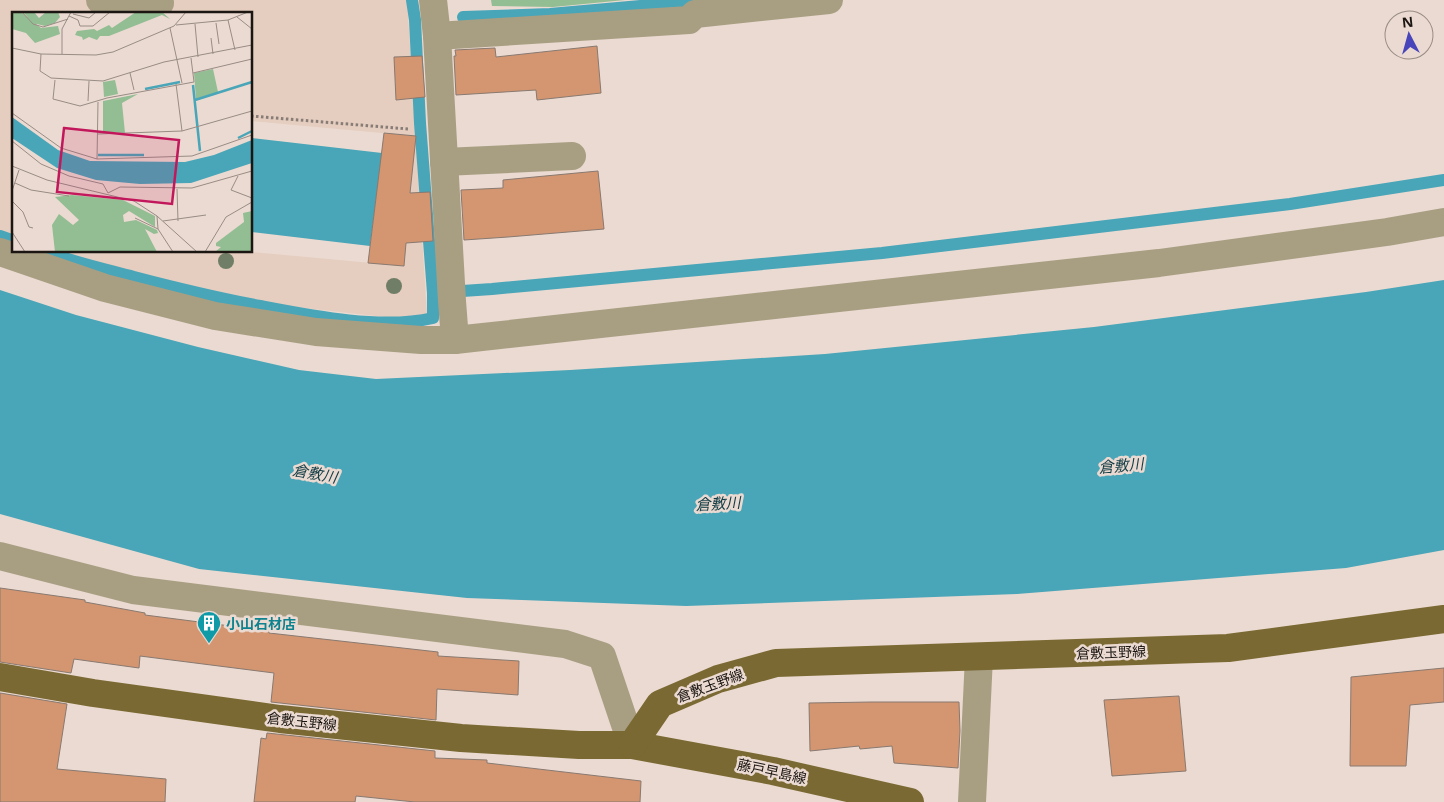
<svg xmlns="http://www.w3.org/2000/svg" width="1444" height="802" font-family="'Open Sans','Noto Sans JP',sans-serif">
  <style>
    .built { fill: #e5cdbf; fill-rule: evenodd }
    .green { fill: #93bd92 }
    .water { fill: #49a5b8 }
    .lines { fill: none; stroke-linecap: round; stroke-linejoin: round }
    .stream { stroke: #49a5b8; stroke-width: 12 }
    .building { fill: #d49671; stroke: #887970 }
    .path { stroke: #877c76; stroke-width: 3; stroke-dasharray: 2.5 2.5; stroke-linecap: butt }
    .minor { stroke: #a89f83; stroke-width: 28 }
    .major { stroke: #7a6932; stroke-width: 28 }
    .tree { fill: #717e67 }
    .labels { text-anchor: middle; dominant-baseline: central; stroke-width: 5; stroke-linejoin: round; paint-order: stroke }
    .culture-label { font-size: 14px; font-weight: bold; fill: #0d838f; stroke: #ebdad1; text-anchor: start }
    .street-label { font-size: 14px; fill: #1b1612; stroke: #ebdad1 }
    .water-label { font-size: 15px; font-style: italic; fill: #103b44; stroke: #ebdad1 }
    .inset-river { fill: none; stroke: #49a5b8; stroke-width: 2.5 }
    .inset-road { fill: none; stroke: #988c85; stroke-width: 1 }
    .view { fill: #c2185b; fill-opacity: 0.15; stroke: #c2185b; stroke-width: 2.5 }
    .inset-edge { fill: none; stroke: #1b1612; stroke-width: 2.5 }
  </style>
  <rect width="100%" height="100%" fill="#ebdad1"/>
  <path class="built" d="M 0,0 L 407,0 L 427,316 L 403,319 L 278,305 L 158,280 L 58,251 L 241,251 L 404,266 L 415,136 L 251,121 L 251,14 L 14,14 L 14,237 L 0,231 ZM 409,56 L 411,91 L 396,92 L 395,57 Z"/>
  <path class="green" d="M 491,0 L 625,0 L 553,7 L 492,6 Z"/>
  <g class="water">
    <path d="M 251,138 L 382,153 L 370,246 L 251,232 Z"/>
    <path d="M 1444,280 L 1444,550 L 1346,568 L 1017,594 L 686,606 L 467,598 L 199,569 L 0,514 L 0,290 L 76,315 L 198,347 L 299,370 L 376,379 L 570,370 L 825,354 L 1094,327 L 1366,292 Z"/>
  </g>
  <g class="lines">
    <g class="stream">
      <path d="M 463,17 L 550,14 L 708,0"/>
      <path d="M 0,236 L 14,241"/>
      <path d="M 43,251 C 73,262 104,269 134,277 C 176,288 218,298 260,306 C 312,316 382,330 433,318 L 433,293 L 420,123 L 415,20 L 412,0"/>
      <path d="M 433,293 L 492,289 L 882,253 L 1290,204 L 1444,180"/>
    </g>
  </g>
  <g class="building">
    <path d="M 597,46 L 601,93 L 537,100 L 536,90 L 456,95 L 454,56 L 456,56 L 455,50 L 495,48 L 496,57 Z"/>
    <path d="M 422,56 L 425,97 L 396,100 L 394,57 Z"/>
    <path d="M 384,133 L 416,136 L 410,193 L 430,192 L 433,241 L 406,243 L 404,266 L 368,263 Z"/>
    <path d="M 598,171 L 604,229 L 508,237 L 464,240 L 461,190 L 503,188 L 503,180 Z"/>
    <path d="M 0,588 L 85,600 L 85,602 L 145,613 L 145,615 L 269,631 L 269,633 L 438,652 L 438,656 L 519,661 L 518,695 L 437,689 L 436,720 L 271,702 L 274,673 L 140,656 L 139,668 L 74,659 L 71,673 L 0,662 Z"/>
    <path d="M 1444,668 L 1444,702 L 1410,705 L 1406,766 L 1350,766 L 1351,677 Z"/>
    <path d="M 0,693 L 67,704 L 57,769 L 166,779 L 165,802 L 0,802 Z"/>
    <path d="M 1179,696 L 1186,771 L 1112,776 L 1104,700 Z"/>
    <path d="M 871,702 L 959,702 L 960,731 L 958,768 L 894,763 L 892,746 L 860,749 L 859,746 L 810,751 L 809,703 Z"/>
    <path d="M 267,733 L 435,751 L 435,758 L 487,760 L 487,763 L 641,781 L 640,802 L 415,802 L 356,796 L 355,802 L 254,802 L 261,738 L 266,739 Z"/>
  </g>
  <g class="lines">
    <path class="path" d="M 251,116 L 408,129"/>
    <g class="minor">
      <path d="M 100,0 L 129,4 L 160,3"/>
      <path d="M 433,0 L 437,36 L 452,301 L 455,340"/>
      <path d="M 437,36 L 689,20 L 695,14 L 829,0"/>
      <path d="M 444,162 L 572,156"/>
      <path d="M 0,252 L 105,288 L 215,316 L 316,332 L 421,340 L 455,340 L 1159,263 L 1387,232 L 1444,222"/>
      <path d="M 0,556 L 133,590 L 565,644 L 602,656 L 632,745"/>
      <path d="M 972,802 L 979,657"/>
    </g>
    <g class="major">
      <path d="M 0,677 L 93,693 L 280,719 L 461,738 L 579,745 L 632,745 L 773,771 L 910,802"/>
      <path d="M 632,745 L 660,704 L 718,679 L 776,663 L 1228,648 L 1444,619"/>
    </g>
  </g>
  <g class="tree">
    <circle cx="226" cy="261" r="8"/>
    <circle cx="394" cy="286" r="8"/>
  </g>
  <defs>
    <g id="building-pin" transform="scale(1.25)"><path d="M0 17L-7.5 6A9.5 9.5 0 1 1 7.5 6Z" fill="#0f9aa8" stroke="#ebdad1"/><path d="M-4-6H4V6H1V3H-1V6H-4ZM-2.5-4.3h1.7v1.8h-1.7ZM.8-4.3h1.7v1.8H.8ZM-2.5-1h1.7V.8h-1.7ZM.8-1h1.7V.8H.8Z" fill="#fff"/></g>
  </defs>
  <g fill-rule="evenodd">
    <use href="#building-pin" x="209" y="623"/>
  </g>
  <g class="labels">
    <g class="culture-label">
      <text x="226" y="623">小山石材店</text>
    </g>
    <g class="street-label">
      <text transform="translate(1111 652) rotate(-2)">倉敷玉野線</text>
      <text transform="translate(710 685) rotate(-20)">倉敷玉野線</text>
      <text transform="translate(302 721) rotate(6)">倉敷玉野線</text>
      <text transform="translate(772 771) rotate(12)">藤戸早島線</text>
    </g>
    <g class="water-label">
      <text transform="translate(1121 465) rotate(-5)">倉敷川</text>
      <text transform="translate(315 473) rotate(10)">倉敷川</text>
      <text transform="translate(718 503) rotate(-3)">倉敷川</text>
    </g>
  </g>
  <g transform="translate(12 12)">
    <rect width="240" height="240" fill="#ebdad1"/>
    <path d="M 0,0 L 9,0 L 29,16 L 46,14 L 48,22 L 23,31 L 14,21 L 0,17 ZM 11,0 L 22,0 L 27,6 L 34,0 L 46,0 L 48,5 L 43,11 L 33,14 L 21,11 ZM 124,0 L 150,0 L 158,7 L 150,3 L 97,24 L 88,24 L 85,28 L 77,25 L 71,28 L 70,25 L 63,23 L 65,19 L 82,17 L 85,19 L 97,13 L 100,16 ZM 201,57 L 206,80 L 184,87 L 182,61 ZM 103,68 L 106,82 L 92,85 L 91,70 ZM 126,82 L 110,91 L 113,121 L 91,120 L 91,89 ZM 60,183 L 111,188 L 143,204 L 143,215 L 117,199 L 111,203 L 112,210 L 124,208 L 145,218 L 146,221 L 142,222 L 133,217 L 145,240 L 43,240 L 40,213 L 47,202 L 61,213 L 67,208 L 43,185 ZM 240,199 L 240,240 L 203,240 L 209,235 L 204,234 L 204,231 L 232,210 L 231,201 Z" fill="#93bd92"/>
    <path d="M 0,105 L 46,138 L 78,149 L 173,150 L 202,143 L 240,128 L 240,151 L 179,171 L 128,172 L 84,168 L 45,156 L 0,126 Z" fill="#49a5b8"/>
    <path class="inset-river" d="M 181,73 L 188,139M 133,77 L 168,70M 183,88 L 240,70M 226,126 L 240,119M 86,143 L 132,143"/>
    <path class="inset-road" d="M 10,0 L 21,12 L 31,15 L 56,7M 61,2 L 77,6 L 84,0M 57,4 L 66,8 L 68,14 L 81,14 L 98,0M 225,5 L 240,17M 216,8 L 223,38M 204,11 L 207,32M 183,12 L 186,45M 164,13 L 216,8 L 236,0M 158,16 L 170,71M 199,26 L 201,42M 0,36 L 29,42 L 84,43 L 101,40 L 162,14 L 174,0M 29,42 L 28,59 L 39,66 L 91,69 L 152,50 L 240,33M 50,42 L 50,17 L 59,0M 118,61 L 122,78M 181,61 L 240,47M 43,68 L 41,87 L 68,94 L 95,86 L 182,70 L 179,46M 164,72 L 170,119 L 240,99M 76,89 L 77,69M 0,101 L 49,136 L 85,147 L 180,144 L 240,123M 86,122 L 170,119M 0,129 L 29,152 L 57,164 L 91,172 L 96,181M 85,147 L 86,90M 0,154 L 35,168 L 122,189 L 145,204 L 185,240M 226,164 L 219,178 L 240,186M 3,171 L 19,178 L 57,184M 165,177 L 166,209M 0,179 L 7,158M 96,181 L 108,175 L 180,176 L 240,159M 0,189 L 11,200 L 17,215 L 21,216M 145,204 L 146,217 L 161,240M 123,206 L 146,217M 151,209 L 194,203M 0,220 L 13,240M 193,240 L 214,205 L 240,190"/>
    <path class="view" d="M 52,116 L 167,128 L 160,192 L 45,180 Z"/>
    <rect width="240" height="240" class="inset-edge"/>
  </g>
  <g transform="translate(1409 35) rotate(354)"><circle r="24" fill="#ebdad1" stroke="#988c85"/>
  <path d="M0-4L9 19L0 12L-9 19Z" fill="#4845bb"/>
  <text y="-8" font-size="14" font-weight="bold" text-anchor="middle" fill="#1b1612">N</text>
  </g>
</svg>
